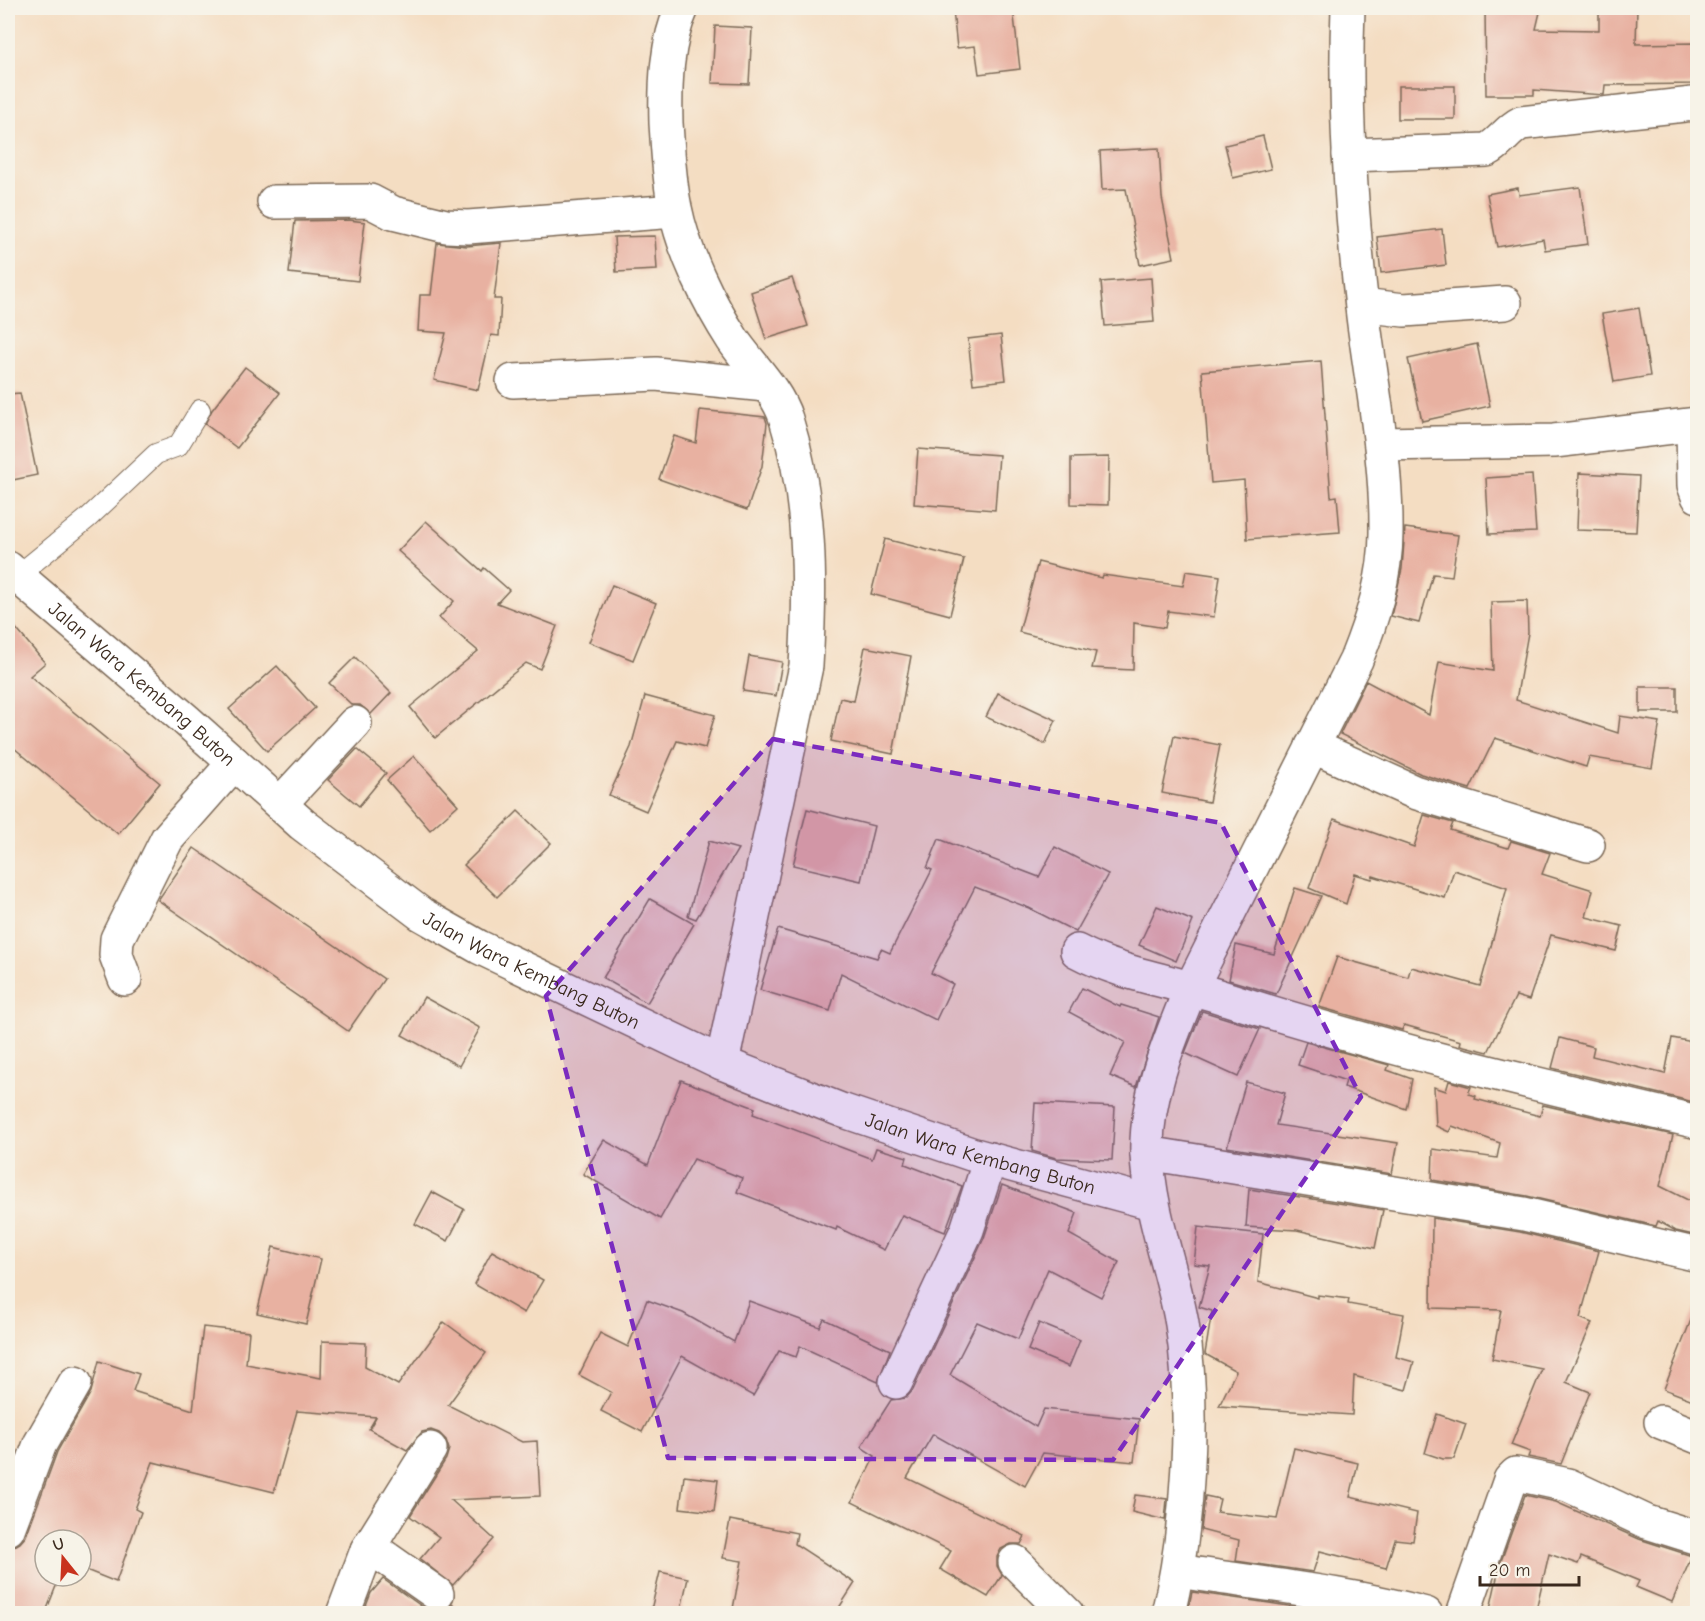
<svg xmlns="http://www.w3.org/2000/svg" width="1705" height="1621" font-family="'Comic Neue',sans-serif">
  <style>
    .building { fill: #e8b1a1 }
    .lines { fill: none; stroke-linecap: round; stroke-linejoin: round }
    .service-casing { stroke: #7c6957; stroke-width: 22 }
    .minor-casing { stroke: #7c6957; stroke-width: 36 }
    .service { stroke: #fff; stroke-width: 20 }
    .minor { stroke: #fff; stroke-width: 33 }
    .marked { fill: #7b2cbf; fill-opacity: 0.2; stroke: #7b2cbf; stroke-width: 4.5; stroke-dasharray: 12 8; stroke-linejoin: round }
    .labels { text-anchor: middle; dominant-baseline: central; stroke-width: 4.5; stroke-linejoin: round; paint-order: stroke }
    .street-label { font-size: 20px; fill: #3b2a1e; stroke: #f7f3e8 }
  </style>
  <rect width="100%" height="100%" fill="#f7f3e8"/>
  <filter id="ink" filterUnits="userSpaceOnUse"><feTurbulence type="fractalNoise" baseFrequency=".0167" numOctaves="2"/><feDisplacementMap in="SourceGraphic" scale="12" xChannelSelector="R" yChannelSelector="G"/><feConvolveMatrix kernelMatrix="1 2 1 2 8 2 1 2 1" color-interpolation-filters="sRGB"/></filter>
  <filter id="wash" filterUnits="userSpaceOnUse"><feTurbulence type="fractalNoise" baseFrequency=".008" numOctaves="4" result="noise"/><feDisplacementMap in="SourceGraphic" scale="24" xChannelSelector="R" yChannelSelector="G"/><feGaussianBlur stdDeviation="1.35" result="paint"/><feColorMatrix in="noise" values="0 0 0 0 0 0 0 0 0 0 0 0 0 0 0 0 0 1.4 0 .05"/><feComposite in="paint" operator="in"/></filter>
  <g filter="url(#wash)">
    <rect width="100%" height="100%" fill="#f4ddc2"/>
    <g id="blocks">
      <g class="building">
        <path d="M 971,8 L 1013,8 L 1020,69 L 979,74 L 975,46 L 957,48 L 953,10 Z"/>
        <path d="M 1485,8 L 1541,8 L 1536,29 L 1599,30 L 1599,8 L 1637,8 L 1636,44 L 1696,43 L 1696,84 L 1605,85 L 1604,95 L 1534,90 L 1534,95 L 1486,95 Z"/>
        <path d="M 715,26 L 752,28 L 749,84 L 712,83 Z"/>
        <rect x="1398" y="86" width="57" height="33"/>
        <path d="M 1263,136 L 1271,169 L 1233,178 L 1225,145 Z"/>
        <path d="M 1159,148 L 1162,198 L 1174,258 L 1140,265 L 1126,189 L 1102,190 L 1100,151 Z"/>
        <path d="M 1580,187 L 1588,244 L 1545,250 L 1543,239 L 1497,247 L 1487,194 L 1518,188 L 1519,195 Z"/>
        <path d="M 349,220 L 365,222 L 358,281 L 289,273 L 295,221 Z"/>
        <path d="M 1442,229 L 1446,265 L 1381,273 L 1377,237 Z"/>
        <path d="M 655,236 L 657,270 L 616,272 L 614,237 Z"/>
        <path d="M 437,243 L 467,246 L 501,243 L 494,299 L 501,299 L 499,336 L 491,335 L 478,390 L 434,380 L 446,333 L 418,331 L 420,295 L 431,295 Z"/>
        <path d="M 792,278 L 808,326 L 766,339 L 751,292 Z"/>
        <path d="M 1151,278 L 1154,322 L 1105,326 L 1101,282 Z"/>
        <path d="M 1639,308 L 1650,376 L 1614,382 L 1602,314 Z"/>
        <path d="M 1001,335 L 1006,380 L 973,384 L 968,339 Z"/>
        <path d="M 1477,344 L 1490,406 L 1422,421 L 1408,359 Z"/>
        <path d="M 1321,361 L 1331,497 L 1337,496 L 1340,532 L 1247,539 L 1244,480 L 1211,483 L 1202,371 Z"/>
        <path d="M 245,367 L 280,393 L 237,448 L 205,424 L 212,410 Z"/>
        <path d="M 20,393 L 37,475 L 8,481 L 8,394 Z"/>
        <path d="M 700,410 L 765,417 L 767,423 L 762,466 L 747,510 L 659,479 L 674,436 L 696,443 Z"/>
        <path d="M 918,449 L 999,455 L 995,510 L 914,504 Z"/>
        <path d="M 1109,457 L 1108,505 L 1071,504 L 1071,458 Z"/>
        <path d="M 1579,473 L 1639,476 L 1636,532 L 1577,530 Z"/>
        <path d="M 1532,475 L 1536,532 L 1489,534 L 1486,478 Z"/>
        <path d="M 426,521 L 482,571 L 484,568 L 509,590 L 497,603 L 557,626 L 540,669 L 526,663 L 435,738 L 410,707 L 478,651 L 439,618 L 454,601 L 398,551 Z"/>
        <path d="M 1405,528 L 1458,535 L 1452,576 L 1433,574 L 1419,623 L 1391,616 L 1402,569 Z"/>
        <path d="M 885,539 L 964,559 L 950,615 L 871,594 Z"/>
        <path d="M 1038,562 L 1102,578 L 1103,575 L 1183,586 L 1186,571 L 1220,576 L 1214,617 L 1168,611 L 1165,628 L 1134,623 L 1133,670 L 1092,668 L 1096,652 L 1019,632 Z"/>
        <path d="M 612,585 L 656,603 L 633,660 L 589,642 Z"/>
        <path d="M 1527,601 L 1528,633 L 1516,700 L 1618,733 L 1620,716 L 1660,722 L 1652,768 L 1589,757 L 1586,767 L 1495,738 L 1470,789 L 1421,774 L 1340,734 L 1366,681 L 1429,715 L 1439,662 L 1493,671 L 1491,602 Z"/>
        <path d="M 8,619 L 45,663 L 30,676 L 160,783 L 118,834 L 8,743 Z"/>
        <path d="M 865,647 L 911,656 L 893,754 L 831,741 L 840,698 L 854,701 Z"/>
        <path d="M 749,656 L 782,662 L 776,696 L 743,691 Z"/>
        <path d="M 355,657 L 391,693 L 371,714 L 360,705 L 352,705 L 329,683 Z"/>
        <path d="M 277,666 L 315,708 L 267,751 L 229,709 Z"/>
        <rect x="1640" y="687" width="37" height="25"/>
        <path d="M 998,693 L 1056,720 L 1045,744 L 986,717 Z"/>
        <path d="M 645,696 L 715,715 L 705,748 L 677,741 L 646,811 L 609,795 L 631,747 Z"/>
        <path d="M 1174,736 L 1220,745 L 1209,802 L 1162,793 Z"/>
        <path d="M 357,749 L 386,773 L 359,806 L 328,780 Z"/>
        <path d="M 414,756 L 458,805 L 430,830 L 387,780 Z"/>
        <path d="M 807,809 L 874,826 L 861,881 L 793,865 Z"/>
        <path d="M 518,811 L 551,843 L 497,897 L 464,865 Z"/>
        <path d="M 1424,815 L 1453,823 L 1450,830 L 1508,848 L 1511,841 L 1550,853 L 1542,874 L 1593,890 L 1586,917 L 1622,926 L 1616,951 L 1551,935 L 1529,1000 L 1516,996 L 1488,1052 L 1460,1045 L 1461,1041 L 1404,1025 L 1402,1030 L 1319,1007 L 1337,957 L 1408,977 L 1411,967 L 1480,986 L 1507,888 L 1454,870 L 1445,898 L 1373,876 L 1372,879 L 1355,874 L 1346,904 L 1309,888 L 1334,819 L 1414,847 Z"/>
        <path d="M 939,839 L 1039,877 L 1055,847 L 1108,874 L 1076,932 L 1029,908 L 975,887 L 931,973 L 953,984 L 936,1020 L 841,973 L 830,1011 L 760,990 L 778,929 L 877,958 L 881,949 L 890,953 L 932,870 L 927,868 Z"/>
        <path d="M 709,841 L 738,849 L 696,919 L 688,916 Z"/>
        <path d="M 194,848 L 384,979 L 348,1031 L 158,900 Z"/>
        <path d="M 1295,888 L 1321,896 L 1276,994 L 1229,980 L 1236,945 L 1274,954 Z"/>
        <path d="M 650,899 L 694,924 L 647,1003 L 603,978 Z"/>
        <path d="M 1157,906 L 1193,921 L 1176,961 L 1139,945 Z"/>
        <path d="M 1082,988 L 1120,1007 L 1121,1005 L 1159,1017 L 1136,1087 L 1110,1076 L 1125,1042 L 1069,1012 Z"/>
        <path d="M 424,997 L 480,1028 L 459,1066 L 402,1035 Z"/>
        <path d="M 1202,1011 L 1260,1029 L 1238,1077 L 1185,1053 Z"/>
        <path d="M 1560,1038 L 1594,1047 L 1592,1056 L 1665,1074 L 1672,1038 L 1698,1043 L 1698,1103 L 1552,1068 Z"/>
        <path d="M 1306,1042 L 1389,1065 L 1387,1070 L 1412,1079 L 1406,1109 L 1344,1087 L 1346,1081 L 1298,1065 Z"/>
        <path d="M 681,1080 L 755,1108 L 753,1114 L 872,1159 L 876,1148 L 907,1157 L 905,1164 L 962,1186 L 945,1232 L 902,1215 L 884,1250 L 837,1227 L 836,1230 L 737,1192 L 742,1178 L 694,1159 L 660,1219 L 583,1174 L 604,1140 L 648,1165 Z"/>
        <path d="M 1449,1081 L 1471,1087 L 1468,1094 L 1476,1096 L 1475,1099 L 1540,1116 L 1543,1105 L 1673,1135 L 1660,1186 L 1698,1205 L 1698,1236 L 1676,1231 L 1658,1221 L 1656,1226 L 1527,1196 L 1432,1180 L 1433,1149 L 1497,1158 L 1500,1143 L 1452,1126 L 1449,1132 L 1436,1126 L 1434,1087 L 1446,1091 Z"/>
        <path d="M 1246,1082 L 1285,1093 L 1276,1125 L 1398,1143 L 1392,1174 L 1227,1147 Z"/>
        <path d="M 1035,1103 L 1115,1107 L 1112,1160 L 1056,1158 L 1032,1151 Z"/>
        <path d="M 1002,1185 L 1077,1213 L 1069,1234 L 1119,1262 L 1101,1297 L 1048,1269 L 1018,1339 L 977,1322 L 950,1375 L 1036,1427 L 1044,1409 L 1139,1419 L 1134,1462 L 1043,1453 L 1025,1486 L 933,1434 L 907,1478 L 1025,1536 L 1021,1544 L 1011,1544 L 1001,1549 L 997,1557 L 997,1566 L 1002,1575 L 988,1597 L 940,1569 L 951,1551 L 852,1502 L 875,1456 L 861,1447 L 891,1400 L 906,1398 L 913,1390 L 984,1238 Z"/>
        <path d="M 1249,1189 L 1383,1210 L 1375,1248 L 1297,1230 L 1246,1227 Z"/>
        <path d="M 432,1192 L 464,1209 L 448,1241 L 415,1224 Z"/>
        <path d="M 1432,1218 L 1520,1232 L 1599,1251 L 1580,1318 L 1592,1323 L 1566,1382 L 1590,1392 L 1561,1464 L 1528,1457 L 1530,1452 L 1511,1445 L 1542,1369 L 1492,1359 L 1501,1310 L 1431,1308 Z"/>
        <path d="M 1198,1227 L 1263,1234 L 1258,1282 L 1318,1298 L 1318,1295 L 1349,1299 L 1348,1304 L 1404,1314 L 1396,1357 L 1414,1362 L 1406,1390 L 1354,1376 L 1352,1415 L 1219,1406 L 1236,1371 L 1205,1354 L 1212,1311 L 1199,1307 L 1210,1266 L 1194,1264 Z"/>
        <path d="M 273,1247 L 321,1259 L 306,1324 L 257,1313 Z"/>
        <path d="M 492,1251 L 543,1280 L 524,1313 L 474,1284 Z"/>
        <path d="M 647,1300 L 683,1313 L 734,1342 L 749,1301 L 820,1327 L 824,1319 L 890,1350 L 878,1382 L 800,1346 L 796,1357 L 779,1351 L 753,1396 L 682,1356 L 642,1432 L 601,1411 L 611,1392 L 579,1375 L 600,1333 L 628,1347 Z"/>
        <path d="M 1696,1307 L 1698,1308 L 1698,1402 L 1664,1389 Z"/>
        <path d="M 444,1322 L 486,1353 L 448,1405 L 522,1442 L 537,1441 L 540,1496 L 451,1500 L 494,1539 L 453,1585 L 420,1559 L 439,1537 L 410,1516 L 446,1459 L 449,1449 L 446,1440 L 439,1433 L 431,1430 L 422,1432 L 407,1450 L 369,1429 L 376,1417 L 297,1411 L 274,1492 L 153,1462 L 135,1509 L 141,1512 L 116,1582 L 81,1568 L 81,1540 L 45,1540 L 45,1576 L 60,1576 L 45,1614 L 8,1614 L 8,1560 L 13,1547 L 20,1543 L 26,1536 L 57,1452 L 91,1392 L 99,1361 L 139,1374 L 133,1391 L 193,1410 L 203,1327 L 249,1332 L 246,1364 L 321,1378 L 322,1341 L 366,1343 L 365,1367 L 398,1385 Z"/>
        <path d="M 1039,1323 L 1080,1340 L 1069,1367 L 1028,1350 Z"/>
        <path d="M 1437,1414 L 1466,1424 L 1454,1459 L 1443,1459 L 1425,1453 Z"/>
        <path d="M 1294,1448 L 1358,1463 L 1350,1497 L 1417,1513 L 1413,1541 L 1395,1539 L 1386,1568 L 1320,1551 L 1313,1572 L 1236,1561 L 1239,1540 L 1201,1530 L 1205,1496 L 1220,1499 L 1217,1512 L 1277,1519 Z"/>
        <path d="M 684,1476 L 718,1480 L 714,1512 L 680,1508 Z"/>
        <path d="M 1135,1495 L 1167,1499 L 1165,1520 L 1132,1512 Z"/>
        <path d="M 1525,1495 L 1556,1502 L 1639,1539 L 1692,1556 L 1672,1602 L 1636,1587 L 1639,1581 L 1581,1557 L 1578,1564 L 1549,1554 L 1535,1614 L 1489,1614 L 1500,1564 Z"/>
        <path d="M 730,1520 L 797,1533 L 795,1544 L 855,1583 L 835,1614 L 732,1614 L 742,1561 L 723,1558 Z"/>
        <path d="M 660,1572 L 688,1578 L 680,1614 L 650,1614 Z"/>
        <path d="M 383,1579 L 427,1610 L 436,1613 L 444,1611 L 453,1604 L 462,1614 L 363,1614 L 371,1593 Z"/>
        <path d="M 1192,1592 L 1269,1603 L 1301,1608 L 1299,1614 L 1187,1614 Z"/>
      </g>
    </g>
  </g>
  <g filter="url(#ink)">
    <use href="#blocks" fill-opacity="0" stroke="#7c6957" stroke-width="1.5"/>
    <g class="lines">
      <g class="service-casing">
        <path id="service" d="M 17,576 L 88,518 L 156,454 L 178,446 L 200,410"/>
      </g>
      <g class="minor-casing">
        <g id="minor">
          <path d="M 682,8 C 666,43 665,84 666,123 C 668,152 669,180 675,208 C 684,253 709,303 733,340 C 750,365 777,390 786,419 C 811,498 811,585 806,666 L 722,1063"/>
          <path d="M 1349,155 L 1487,150 C 1501,143 1507,130 1521,123 L 1693,104"/>
          <path d="M 274,202 L 370,201 L 393,213 L 446,226 L 468,227 L 675,211"/>
          <path d="M 1362,305 L 1404,310 L 1505,303"/>
          <path d="M 513,381 L 656,374 L 766,385"/>
          <path d="M 1693,425 L 1694,485 L 1698,496"/>
          <path d="M 1381,444 L 1554,441 L 1698,424"/>
          <path id="s1" d="M 8,568 L 186,720 L 302,824 L 421,914 L 479,947 L 722,1063 L 841,1110 L 971,1154 L 1152,1203"/>
          <path d="M 1312,746 L 1414,792 L 1588,845"/>
          <path d="M 280,804 L 355,723"/>
          <path d="M 1077,951 C 1120,974 1168,980 1215,995 C 1373,1046 1535,1084 1698,1122"/>
          <path d="M 125,979 L 116,955 L 117,939 L 167,839 L 234,763"/>
          <path d="M 1147,1153 L 1524,1214 L 1698,1255"/>
          <path d="M 896,1382 L 967,1230 L 990,1159"/>
          <path d="M 1661,1422 L 1698,1437"/>
          <path d="M 8,1529 L 40,1444 L 75,1383"/>
          <path d="M 367,1550 L 383,1556 L 437,1594"/>
          <path d="M 1015,1562 L 1067,1614"/>
          <path d="M 1178,1571 C 1261,1584 1345,1592 1426,1614"/>
          <path d="M 343,1614 L 367,1550 L 430,1449"/>
          <path d="M 1168,1614 C 1188,1529 1196,1410 1182,1324 C 1172,1266 1149,1213 1147,1154 C 1145,1097 1170,1039 1191,988 L 1356,660 C 1372,620 1386,577 1386,533 C 1387,460 1372,388 1363,316 C 1351,214 1344,110 1348,8"/>
          <path d="M 1463,1614 L 1510,1480 L 1516,1474 L 1568,1485 L 1647,1522 L 1698,1538"/>
        </g>
      </g>
      <use href="#service" class="service"/>
      <use href="#minor" class="minor"/>
    </g>
  </g>
  <path class="marked" d="M 773,739 L 1221,823 L 1361,1097 L 1113,1460 L 668,1458 L 546,996 Z"/>
  <g class="labels">
    <g class="street-label">
      <text stroke="none"><textPath href="#s1" startOffset="177">Jalan Wara Kembang Buton</textPath></text>
      <text stroke="none"><textPath href="#s1" startOffset="663">Jalan Wara Kembang Buton</textPath></text>
      <text stroke="none"><textPath href="#s1" startOffset="1149">Jalan Wara Kembang Buton</textPath></text>
    </g>
  </g>
  <rect width="1705" height="1621" fill="none" stroke="#f7f3e8" stroke-width="30"/>
  <g transform="translate(63 1558) rotate(342)"><circle r="28" fill="#f7f3e8" stroke="#aca397" stroke-width="1.5"/>
  <path d="M0-4.5L10 22L0 15L-10 22Z" fill="#c8321e"/>
  <text y="-9" font-size="16" font-weight="bold" text-anchor="middle" fill="#3b2a1e">U</text>
  </g>
  <path d="M1480 1576v9h99v-9" fill="none" stroke="#3b2a1e" stroke-width="3"/>
  <text x="1489" y="1576" font-size="18" fill="#3b2a1e" stroke="#f7f3e8" stroke-width="4.5" paint-order="stroke">20 m</text>
</svg>
